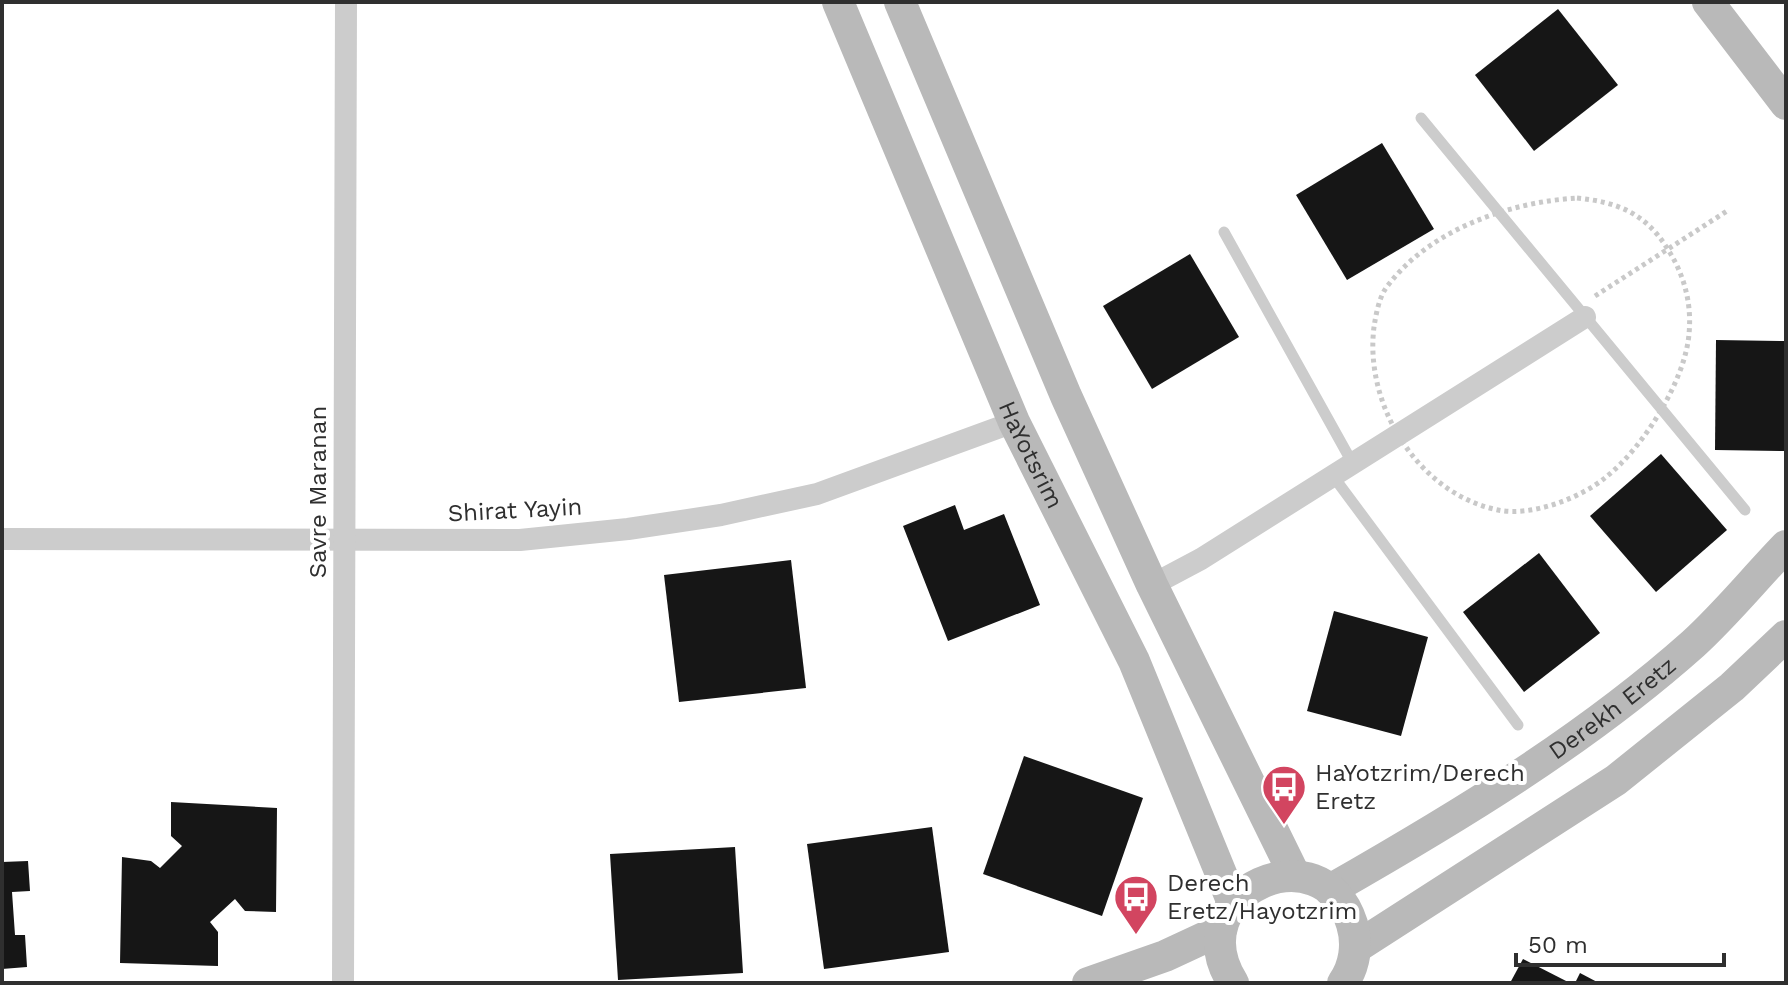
<svg xmlns="http://www.w3.org/2000/svg" width="1788" height="985" font-family="'Work Sans',sans-serif">
  <style>
    .building { fill: #161616 }
    .lines { fill: none; stroke-linecap: round; stroke-linejoin: round }
    .path { stroke: #c9c9c9; stroke-width: 5; stroke-dasharray: 4 4; stroke-linecap: butt }
    .lane { stroke: #ccc; stroke-width: 11 }
    .street { stroke: #ccc; stroke-width: 22 }
    .secondary { stroke: #b9b9b9; stroke-width: 32 }
    .labels { text-anchor: middle; dominant-baseline: central; stroke-width: 8; stroke-linejoin: round; paint-order: stroke }
    .street-label { font-size: 24px; fill: #2f2f2f; stroke: #fff }
    .poi-label { font-size: 24px; fill: #2f2f2f; stroke: #fff; text-anchor: start }
  </style>
  <rect width="100%" height="100%" fill="#fff"/>
  <g class="building">
    <path d="M 1558,9 L 1618,85 L 1534,151 L 1475,75 Z"/>
    <path d="M 1382,143 L 1434,229 L 1347,280 L 1296,195 Z"/>
    <path d="M 1190,254 L 1239,337 L 1152,389 L 1103,306 Z"/>
    <path d="M 1716,340 L 1786,341 L 1786,451 L 1715,450 Z"/>
    <path d="M 1661,454 L 1727,530 L 1656,592 L 1590,516 Z"/>
    <path d="M 955,505 L 964,530 L 1004,514 L 1040,605 L 948,641 L 903,526 Z"/>
    <path d="M 1539,553 L 1600,633 L 1524,692 L 1463,612 Z"/>
    <path d="M 791,560 L 806,688 L 679,702 L 664,575 Z"/>
    <path d="M 1334,611 L 1428,637 L 1401,736 L 1307,711 Z"/>
    <path d="M 1024,756 L 1143,798 L 1102,916 L 983,874 Z"/>
    <path d="M 171,802 L 277,808 L 276,912 L 245,911 L 235,899 L 210,922 L 218,932 L 218,966 L 120,963 L 122,857 L 151,861 L 160,868 L 182,846 L 171,836 Z"/>
    <path d="M 932,827 L 949,952 L 824,969 L 807,844 Z"/>
    <path d="M 735,847 L 743,973 L 618,980 L 610,854 Z"/>
    <path d="M 28,861 L 30,891 L 12,892 L 15,935 L 25,935 L 27,967 L 2,969 L 2,862 Z"/>
    <path d="M 1523,959 L 1570,983 L 1510,983 Z"/>
    <path d="M 1580,973 L 1599,983 L 1575,983 Z"/>
  </g>
  <g class="lines">
    <g class="path">
      <path d="M 1577,198 C 1617,202 1645,213 1667,248 C 1684,274 1692,303 1689,334 C 1685,381 1643,448 1606,477 C 1581,498 1531,517 1498,510 C 1419,494 1364,406 1374,327 C 1376,314 1379,298 1386,288 C 1428,230 1509,202 1577,198 Z"/>
      <path d="M 1595,296 L 1727,211"/>
    </g>
    <g class="lane">
      <path d="M 1421,118 L 1745,510"/>
      <path d="M 1224,232 L 1353,464"/>
      <path d="M 1333,476 L 1518,725"/>
    </g>
    <g class="street">
      <path d="M 2,539 L 520,540 L 628,529 L 721,515 L 817,494 L 1014,422"/>
      <path d="M 1152,585 L 1201,559 L 1585,317"/>
      <path d="M 343,983 L 346,2"/>
    </g>
    <g class="secondary">
      <path id="s1" d="M 838,2 L 1014,422 L 1134,661 L 1233,903"/>
      <path d="M 900,2 L 1066,396 L 1152,585 L 1295,876"/>
      <path d="M 1708,2 L 1786,104"/>
      <path id="s2" d="M 1330,890 C 1456,818 1584,741 1693,644 C 1726,614 1755,578 1786,546"/>
      <path d="M 1355,948 L 1616,780 L 1732,687 L 1786,636"/>
      <path d="M 1088,983 L 1165,956 L 1221,930"/>
      <path d="M 1233,983 C 1176,892 1323,828 1352,924 C 1358,944 1355,966 1343,983"/>
    </g>
  </g>
  <defs>
    <g id="bus-pin" transform="scale(2.3)"><path d="M0 17L-7.5 6A9.5 9.5 0 1 1 7.5 6Z" fill="#d24560" stroke="#fff"/><path d="M-5-6H5V4H4V6H2V4H-2V6H-4V4H-5ZM-3.5-4V0h7V-4ZM-3.5 1.2v1.5H-2V1.2ZM2 1.2v1.5H3.5V1.2Z" fill="#fff"/></g>
  </defs>
  <g fill-rule="evenodd">
    <use href="#bus-pin" x="1284" y="787"/>
    <use href="#bus-pin" x="1136" y="897"/>
  </g>
  <g class="labels">
    <g class="street-label">
      <text stroke="none"><textPath href="#s1" startOffset="492">HaYotsrim</textPath></text>
      <text transform="translate(318 492) rotate(-90)">Savre Maranan</text>
      <text transform="translate(515 510) rotate(-3)">Shirat Yayin</text>
      <text stroke="none"><textPath href="#s2" startOffset="336">Derekh Eretz</textPath></text>
    </g>
    <g class="poi-label">
      <text x="1315" y="773">HaYotzrim/Derech<tspan x="1315" dy="28">Eretz</tspan></text>
      <text x="1167" y="883">Derech<tspan x="1167" dy="28">Eretz/Hayotzrim</tspan></text>
    </g>
  </g>
  <rect width="1788" height="985" fill="none" stroke="#2f2f2f" stroke-width="8"/>
  <path d="M1516 953v12h208v-12" fill="none" stroke="#2f2f2f" stroke-width="4"/>
  <text x="1528" y="953" font-size="24" fill="#2f2f2f" stroke="#ffffff" stroke-width="6" paint-order="stroke">50 m</text>
</svg>
